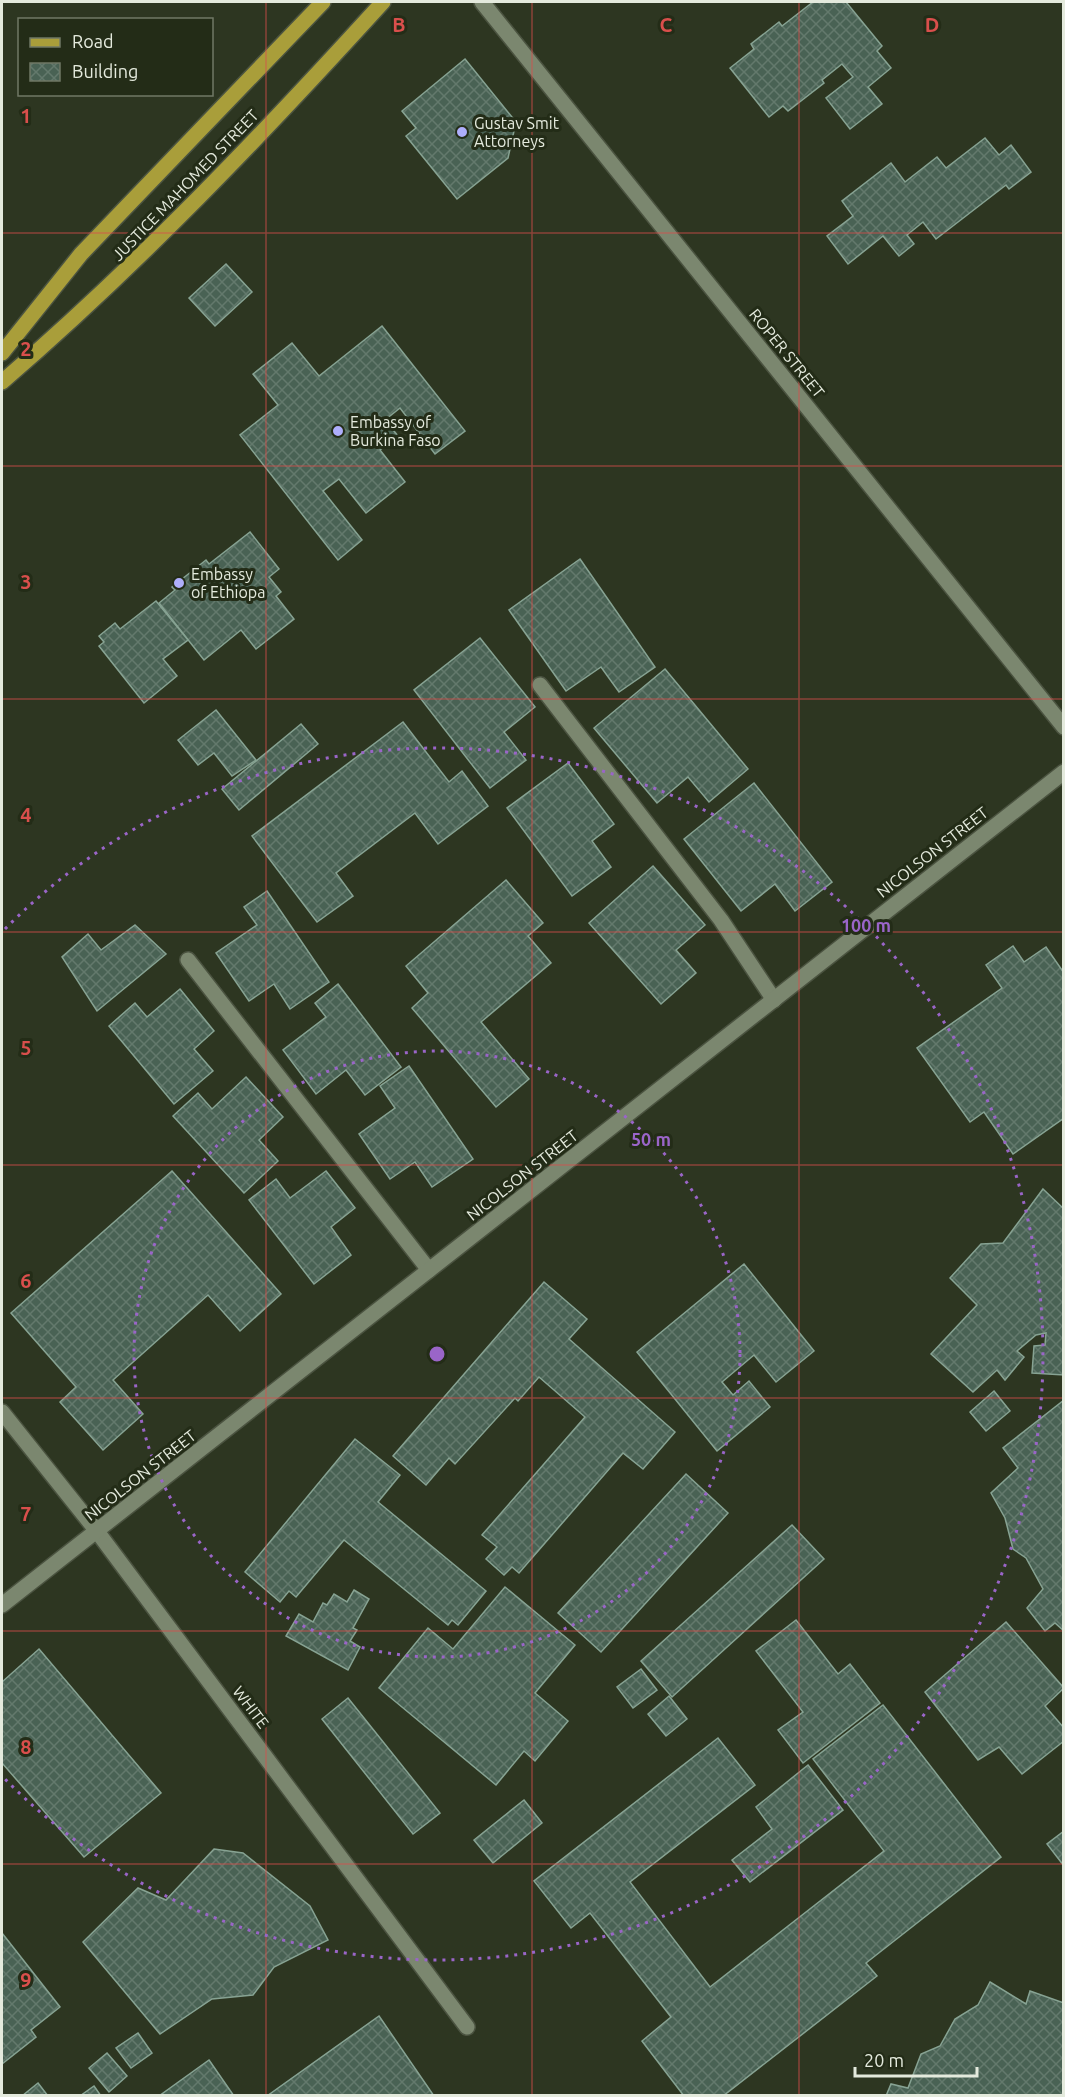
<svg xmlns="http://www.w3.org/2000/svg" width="1065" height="2097" font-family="Ubuntu,sans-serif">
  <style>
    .building { fill: url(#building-cross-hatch); stroke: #87a393; stroke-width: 1.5 }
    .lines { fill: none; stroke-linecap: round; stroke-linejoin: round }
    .minor-casing { stroke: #4b5340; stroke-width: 18 }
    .major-casing { stroke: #4b5340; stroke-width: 18 }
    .minor { stroke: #7b876f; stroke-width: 15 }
    .major { stroke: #a99e3a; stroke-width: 15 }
    .grid { fill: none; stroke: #d94f4c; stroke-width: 1.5; stroke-opacity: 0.55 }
    .ring { fill: none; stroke: #9a65c8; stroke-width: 3; stroke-dasharray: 3 6 }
    .poi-dot { fill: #aeaefb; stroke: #232c17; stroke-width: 2 }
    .labels { text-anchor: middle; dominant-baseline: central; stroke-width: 6; stroke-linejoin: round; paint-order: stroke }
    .poi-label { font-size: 16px; fill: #e4eadd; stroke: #232c17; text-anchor: start }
    .street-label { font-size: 16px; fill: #e4eadd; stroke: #232c17 }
    .grid-label { font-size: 20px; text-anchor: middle; font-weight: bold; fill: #d94f4c; stroke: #232c17; stroke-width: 6; stroke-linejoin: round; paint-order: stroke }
    .centre { fill: #9a65c8; stroke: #232c17; stroke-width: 3 }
    .ring-label { font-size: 18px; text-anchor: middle; font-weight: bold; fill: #9a65c8; stroke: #232c17; stroke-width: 6; stroke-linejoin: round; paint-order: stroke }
  </style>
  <defs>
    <pattern id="building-cross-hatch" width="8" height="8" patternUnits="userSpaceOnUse" patternTransform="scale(1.5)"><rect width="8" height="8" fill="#496254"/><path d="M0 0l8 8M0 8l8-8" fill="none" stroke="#63796c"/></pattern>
  </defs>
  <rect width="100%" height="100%" fill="#2d3621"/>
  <g class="building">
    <path d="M 813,2 L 846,2 L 882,46 L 877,51 L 891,68 L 868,87 L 882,104 L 850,129 L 826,98 L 853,77 L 842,64 L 822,80 L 824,83 L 788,111 L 783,106 L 769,117 L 730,68 L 754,49 L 751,44 L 779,22 L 782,26 Z"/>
    <path d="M 465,59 L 516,122 L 508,158 L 457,199 L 406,136 L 416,128 L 402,111 Z"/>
    <path d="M 985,138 L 999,155 L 1011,145 L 1031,172 L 1009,189 L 1006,185 L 936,239 L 923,222 L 907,235 L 914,244 L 899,256 L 883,236 L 848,264 L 827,236 L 853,216 L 842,201 L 891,163 L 905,182 L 937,157 L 946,168 Z"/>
    <path d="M 226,264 L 252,292 L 215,326 L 189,298 Z"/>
    <path d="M 382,326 L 465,431 L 435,454 L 400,408 L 385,420 L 398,436 L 380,450 L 405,482 L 366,513 L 339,479 L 323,491 L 362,540 L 338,560 L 240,435 L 278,405 L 253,374 L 292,343 L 319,376 Z"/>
    <path d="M 250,532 L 279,569 L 269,577 L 281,592 L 276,596 L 294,619 L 256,649 L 241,630 L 204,660 L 159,603 L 175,590 L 172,587 L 206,560 L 209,564 Z"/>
    <path d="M 580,559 L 655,667 L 619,692 L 601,667 L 566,691 L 509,610 Z"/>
    <path d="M 156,601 L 188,640 L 163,659 L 177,676 L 144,703 L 99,646 L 104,642 L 99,636 L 115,623 L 120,629 Z"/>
    <path d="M 480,638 L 535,707 L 504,732 L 526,760 L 490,788 L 414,690 Z"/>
    <path d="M 665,669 L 748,769 L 709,802 L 688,777 L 657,803 L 594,728 Z"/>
    <path d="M 216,710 L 256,760 L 232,776 L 214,753 L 198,765 L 178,740 Z"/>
    <path d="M 403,722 L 449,782 L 462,771 L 488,806 L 438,844 L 415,813 L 336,873 L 353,896 L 317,922 L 252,836 Z"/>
    <path d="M 301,724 L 318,744 L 239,810 L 222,789 Z"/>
    <path d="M 568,763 L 614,824 L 592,841 L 611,867 L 572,896 L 507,808 Z"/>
    <path d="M 754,783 L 832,882 L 795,911 L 775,884 L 741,911 L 684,839 Z"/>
    <path d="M 653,866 L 705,925 L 676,950 L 696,973 L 661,1004 L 589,923 Z"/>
    <path d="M 506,880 L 543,923 L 528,936 L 551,963 L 481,1022 L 529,1079 L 496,1107 L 412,1008 L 428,993 L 406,966 Z"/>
    <path d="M 267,891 L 329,982 L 290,1009 L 274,984 L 249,1001 L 216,953 L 257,925 L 244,907 Z"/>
    <path d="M 135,925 L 166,954 L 97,1011 L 62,957 L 88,934 L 101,950 Z"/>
    <path d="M 1013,946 L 1024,962 L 1046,947 L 1064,973 L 1064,1118 L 1013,1154 L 984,1112 L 970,1122 L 917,1048 L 1002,988 L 986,965 Z"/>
    <path d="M 338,984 L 401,1067 L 365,1095 L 346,1070 L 316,1094 L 283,1050 L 326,1017 L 315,1003 Z"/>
    <path d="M 180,989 L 214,1031 L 194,1049 L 213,1071 L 174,1104 L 109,1026 L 135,1003 L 147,1017 Z"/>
    <path d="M 409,1066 L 473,1159 L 432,1187 L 415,1162 L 390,1179 L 359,1134 L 395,1108 L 380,1086 Z"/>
    <path d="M 246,1077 L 283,1117 L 259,1140 L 278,1161 L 244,1193 L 173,1116 L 198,1093 L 212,1109 Z"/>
    <path d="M 172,1171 L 281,1294 L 240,1331 L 208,1295 L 113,1380 L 143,1414 L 103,1450 L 60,1402 L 76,1387 L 11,1313 Z"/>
    <path d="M 326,1171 L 355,1208 L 331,1227 L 351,1255 L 314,1284 L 249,1200 L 276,1179 L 290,1198 Z"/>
    <path d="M 1043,1189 L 1064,1209 L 1064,1375 L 1032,1373 L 1034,1346 L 1045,1345 L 1046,1333 L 1036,1335 L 1017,1351 L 1024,1357 L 1005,1380 L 997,1370 L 973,1392 L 931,1354 L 977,1305 L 950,1278 L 981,1244 L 1003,1243 Z"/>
    <path d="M 744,1264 L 814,1351 L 776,1382 L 754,1355 L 722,1382 L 733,1395 L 749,1381 L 770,1407 L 717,1451 L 637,1352 Z"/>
    <path d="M 544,1282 L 587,1319 L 569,1339 L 675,1432 L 643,1469 L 623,1453 L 519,1573 L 512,1567 L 504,1575 L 486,1559 L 497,1547 L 482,1535 L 585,1417 L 539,1377 L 518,1401 L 515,1398 L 455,1464 L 449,1458 L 426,1485 L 393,1456 Z"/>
    <path d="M 994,1391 L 1010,1411 L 986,1431 L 970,1412 Z"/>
    <path d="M 1064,1400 L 1064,1631 L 1055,1623 L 1045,1631 L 1027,1608 L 1043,1589 L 1026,1558 L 1013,1549 L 1005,1518 L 991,1493 L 1018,1468 L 1003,1448 Z"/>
    <path d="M 355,1439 L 400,1475 L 378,1502 L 486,1591 L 458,1625 L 452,1620 L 448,1625 L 344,1540 L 296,1597 L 289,1591 L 280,1602 L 245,1572 Z"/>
    <path d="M 686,1474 L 728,1513 L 601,1652 L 558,1613 Z"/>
    <path d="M 792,1525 L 824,1559 L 672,1697 L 641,1661 Z"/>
    <path d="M 505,1587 L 575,1645 L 535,1693 L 568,1721 L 535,1761 L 524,1751 L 496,1785 L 379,1688 L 428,1628 L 453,1649 Z"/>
    <path d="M 354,1590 L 369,1599 L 353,1628 L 357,1630 L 350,1641 L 360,1647 L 348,1670 L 286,1636 L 299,1614 L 313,1622 L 323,1603 L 327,1605 L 334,1594 L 347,1602 Z"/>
    <path d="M 796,1620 L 838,1674 L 850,1664 L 880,1703 L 803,1763 L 778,1730 L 803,1712 L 756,1651 Z"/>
    <path d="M 1006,1622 L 1064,1688 L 1045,1706 L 1064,1728 L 1064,1741 L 1022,1774 L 999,1747 L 978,1760 L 925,1692 Z"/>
    <path d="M 39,1649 L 161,1793 L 84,1857 L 2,1763 L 2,1682 Z"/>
    <path d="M 641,1669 L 657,1690 L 633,1708 L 617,1687 Z"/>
    <path d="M 669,1696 L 687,1719 L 666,1736 L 648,1714 Z"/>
    <path d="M 348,1698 L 440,1813 L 413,1834 L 322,1719 Z"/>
    <path d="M 883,1705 L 1001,1857 L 866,1963 L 877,1976 L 723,2096 L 684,2096 L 642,2041 L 671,2017 L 590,1913 L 571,1928 L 534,1881 L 718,1738 L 755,1785 L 630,1882 L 710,1987 L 884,1851 L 813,1759 Z"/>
    <path d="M 808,1765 L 843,1810 L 750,1882 L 732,1860 L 772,1829 L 756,1807 Z"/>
    <path d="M 524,1800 L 542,1823 L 493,1863 L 474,1840 Z"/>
    <path d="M 1064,1831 L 1064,1866 L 1047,1844 Z"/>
    <path d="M 214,1849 L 243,1853 L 310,1906 L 328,1940 L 274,1967 L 253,1995 L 212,1999 L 160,2034 L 83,1942 L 138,1888 L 166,1900 Z"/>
    <path d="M 2,1933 L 60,2007 L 31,2030 L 36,2037 L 2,2064 Z"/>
    <path d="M 990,1982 L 1026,2004 L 1030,1991 L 1064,2003 L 1064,2096 L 886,2096 L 891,2084 L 908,2088 L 921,2054 L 940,2046 L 955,2019 L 978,2005 Z"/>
    <path d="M 379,2016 L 434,2096 L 267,2096 Z"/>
    <path d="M 138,2033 L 152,2053 L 131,2068 L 116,2048 Z"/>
    <path d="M 107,2053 L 127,2076 L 109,2092 L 89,2068 Z"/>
    <path d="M 209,2060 L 234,2096 L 159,2096 Z"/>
    <path d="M 38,2083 L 48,2096 L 22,2096 Z"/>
    <path d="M 94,2086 L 101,2096 L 80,2096 Z"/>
  </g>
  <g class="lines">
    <g class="minor-casing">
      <g id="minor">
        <path d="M 482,2 L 1064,727"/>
        <path d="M 540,685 L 721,920 L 774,1000"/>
        <path d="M 188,960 L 429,1270"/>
        <path d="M 2,1412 L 96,1530 L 467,2027"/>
        <path d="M 2,1605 L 1064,772"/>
      </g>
    </g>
    <g class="major-casing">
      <g id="major">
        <path d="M 2,353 L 81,254 L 323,2"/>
        <path d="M 2,382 C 138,265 262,135 383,2"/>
      </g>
    </g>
    <use href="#minor" class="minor"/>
    <use href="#major" class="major"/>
  </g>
  <path class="grid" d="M 266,2 L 266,2096M 532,2 L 532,2096M 799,2 L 799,2096M 2,233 L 1064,233M 2,466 L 1064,466M 2,699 L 1064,699M 2,932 L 1064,932M 2,1165 L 1064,1165M 2,1398 L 1064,1398M 2,1631 L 1064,1631M 2,1864 L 1064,1864"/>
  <g class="ring">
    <circle cx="437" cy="1354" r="303"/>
    <path d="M5 929A606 606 0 1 1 5 1779"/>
  </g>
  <g class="poi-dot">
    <circle cx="462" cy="132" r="6"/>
    <circle cx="338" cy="431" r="6"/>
    <circle cx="179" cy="583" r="6"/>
  </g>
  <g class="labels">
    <g class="poi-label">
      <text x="474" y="123">Gustav Smit<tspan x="474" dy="18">Attorneys</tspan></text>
      <text x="350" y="422">Embassy of<tspan x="350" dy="18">Burkina Faso</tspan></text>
      <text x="191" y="574">Embassy<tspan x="191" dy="18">of Ethiopa</tspan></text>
    </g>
    <g class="street-label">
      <text transform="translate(185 185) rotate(-46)">JUSTICE MAHOMED STREET</text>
      <text transform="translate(787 353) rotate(51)">ROPER STREET</text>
      <text transform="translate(932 852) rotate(-38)">NICOLSON STREET</text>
      <text transform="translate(522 1175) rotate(-38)">NICOLSON STREET</text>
      <text transform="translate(140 1475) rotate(-38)">NICOLSON STREET</text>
      <text transform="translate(251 1707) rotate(53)">WHITE</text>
    </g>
  </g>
  <g class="grid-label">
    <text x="399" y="32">B</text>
    <text x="666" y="32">C</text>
    <text x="932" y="32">D</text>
    <text x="26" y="123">1</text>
    <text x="26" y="356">2</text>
    <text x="26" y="589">3</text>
    <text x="26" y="822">4</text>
    <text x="26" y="1055">5</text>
    <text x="26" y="1288">6</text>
    <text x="26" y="1521">7</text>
    <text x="26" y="1754">8</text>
    <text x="26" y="1987">9</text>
  </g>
  <circle cx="437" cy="1354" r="9" class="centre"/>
  <g class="ring-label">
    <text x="866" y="932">100 m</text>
    <text x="651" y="1146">50 m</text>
  </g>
  <rect width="1065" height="2097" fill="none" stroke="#e4eadd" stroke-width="6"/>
  <rect x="18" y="18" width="195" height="78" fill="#232c17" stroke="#707866" stroke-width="1.5"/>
  <rect x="30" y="38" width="30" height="9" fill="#a99e3a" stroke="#707866" stroke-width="1.5"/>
  <text x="72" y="48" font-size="18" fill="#e4eadd">Road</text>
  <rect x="30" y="63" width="30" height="18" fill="url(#building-cross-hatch)" stroke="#707866" stroke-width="1.5"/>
  <text x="72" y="78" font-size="18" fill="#e4eadd">Building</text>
  <path d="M855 2067v9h122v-9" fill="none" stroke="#e4eadd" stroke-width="3"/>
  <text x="864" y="2067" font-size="18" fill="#e4eadd" stroke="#232c17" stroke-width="4.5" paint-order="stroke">20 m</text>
</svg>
